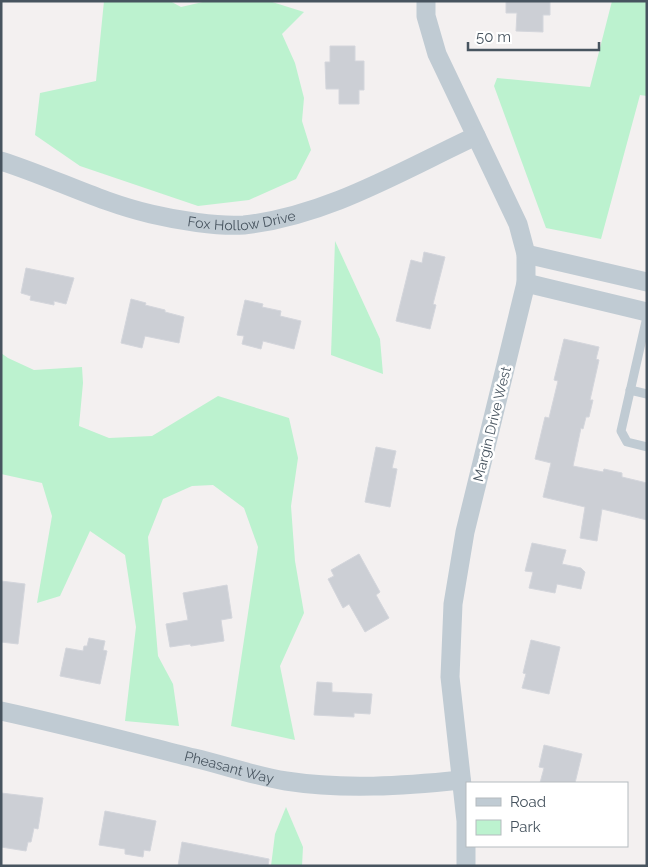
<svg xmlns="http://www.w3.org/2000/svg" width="648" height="867" font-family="Raleway,sans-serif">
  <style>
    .green { fill: #bcf2cf }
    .building { fill: #cccfd5; stroke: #d4d6dc }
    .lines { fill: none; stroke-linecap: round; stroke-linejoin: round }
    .lane { stroke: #c0cbd3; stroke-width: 9 }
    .street { stroke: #c0cbd3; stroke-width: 19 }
    .labels { text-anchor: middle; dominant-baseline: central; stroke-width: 5; stroke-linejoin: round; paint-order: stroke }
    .street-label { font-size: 14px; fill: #47545f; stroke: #fff }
  </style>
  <rect width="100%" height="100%" fill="#f3f0f0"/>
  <g class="green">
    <path d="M 104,1 L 170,1 L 181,7 L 207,1 L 269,1 L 304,12 L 282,34 L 295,63 L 304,98 L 302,121 L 311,150 L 296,179 L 249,200 L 198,206 L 80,166 L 35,135 L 40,93 L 96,81 Z"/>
    <path d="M 612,1 L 647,1 L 647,96 L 640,95 L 601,239 L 546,228 L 494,86 L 497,78 L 590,87 Z"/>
    <path d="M 335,241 L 380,339 L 383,374 L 331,355 Z"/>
    <path d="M 1,353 L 8,358 L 34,370 L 82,367 L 83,383 L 79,426 L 109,438 L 152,436 L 218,396 L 289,418 L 298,458 L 291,506 L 295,561 L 304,613 L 280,666 L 295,740 L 231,726 L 258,547 L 244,508 L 213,485 L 192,486 L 163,499 L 148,537 L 158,656 L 173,684 L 179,726 L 125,721 L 136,627 L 125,555 L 90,531 L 60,596 L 37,603 L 52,516 L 42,483 L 1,474 Z"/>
    <path d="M 286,807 L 303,847 L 302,866 L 271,866 L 275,834 Z"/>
  </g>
  <g class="building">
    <path d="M 506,1 L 550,1 L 550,15 L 543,15 L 543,32 L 516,31 L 517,13 L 506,13 Z"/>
    <path d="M 330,46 L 355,46 L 355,61 L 364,61 L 364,90 L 359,90 L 359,104 L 339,104 L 339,89 L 326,89 L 325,62 L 330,62 Z"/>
    <path d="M 424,252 L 445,257 L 433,304 L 436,305 L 430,329 L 396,321 L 411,260 L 422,263 Z"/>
    <path d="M 26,268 L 74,278 L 66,304 L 54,301 L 54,305 L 30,300 L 31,296 L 21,293 Z"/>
    <path d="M 131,299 L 146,303 L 145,305 L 165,310 L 165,312 L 184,317 L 179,343 L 145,336 L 142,348 L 121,343 Z"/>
    <path d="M 245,300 L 263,304 L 262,307 L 281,311 L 280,316 L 301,321 L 294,349 L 263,341 L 261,349 L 242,344 L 244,336 L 237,335 Z"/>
    <path d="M 564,339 L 599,347 L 596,359 L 599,360 L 590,400 L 593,400 L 589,417 L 586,417 L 583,429 L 581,428 L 573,466 L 603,472 L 604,469 L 622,473 L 622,477 L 647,483 L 647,520 L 602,509 L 597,541 L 580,538 L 585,507 L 543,497 L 551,463 L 535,459 L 545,417 L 549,418 L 558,381 L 554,380 Z"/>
    <path d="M 376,447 L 396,451 L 392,468 L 397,469 L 390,507 L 365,502 Z"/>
    <path d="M 532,543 L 566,550 L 562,564 L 581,568 L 585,572 L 581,589 L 557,584 L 555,593 L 529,588 L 533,572 L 525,571 Z"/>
    <path d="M 359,554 L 380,592 L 376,595 L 389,618 L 365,632 L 349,604 L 343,608 L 328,579 L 334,576 L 331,570 Z"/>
    <path d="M 1,581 L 25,584 L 18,644 L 1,642 Z"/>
    <path d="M 227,585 L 232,618 L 221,620 L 224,641 L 191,646 L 190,644 L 170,647 L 166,624 L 188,620 L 183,593 Z"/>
    <path d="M 89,638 L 105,641 L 103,650 L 107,651 L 100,684 L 60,676 L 66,648 L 83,651 L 84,646 L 87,646 Z"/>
    <path d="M 531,640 L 560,647 L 549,694 L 522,688 L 526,674 L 523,673 Z"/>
    <path d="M 317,682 L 332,683 L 332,692 L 372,694 L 370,714 L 354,713 L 354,717 L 314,715 Z"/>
    <path d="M 544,745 L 582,754 L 575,783 L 540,783 L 544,768 L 539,767 Z"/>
    <path d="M 1,793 L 43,798 L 38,829 L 34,828 L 31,842 L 28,842 L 26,851 L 1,847 Z"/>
    <path d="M 105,811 L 156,821 L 150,851 L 144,850 L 143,857 L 125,854 L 125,849 L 99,845 Z"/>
    <path d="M 182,842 L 269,859 L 268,866 L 178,866 Z"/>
  </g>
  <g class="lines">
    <g class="lane">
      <path d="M 647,317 L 621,431 L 627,442 L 647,447"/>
      <path d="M 630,390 L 647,394"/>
    </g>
    <g class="street">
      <path d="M 426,1 L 426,16 L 437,54 L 518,224 L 526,254 L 526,283 L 465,532 L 453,604 L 450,677 L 466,821 L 466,866"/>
      <path id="s1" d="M 1,161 C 52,177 99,202 151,214 C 176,220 218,227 244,225 C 327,216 401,171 476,136"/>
      <path d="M 526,254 L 647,282"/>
      <path d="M 526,283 L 647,312"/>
      <path id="s2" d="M 1,711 C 66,725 130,742 194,758 C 224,765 255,776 286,781 C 344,790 403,786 461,780"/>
    </g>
  </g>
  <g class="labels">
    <g class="street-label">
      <text stroke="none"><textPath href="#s1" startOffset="251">Fox Hollow Drive</textPath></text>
      <text transform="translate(492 424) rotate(-76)">Margin Drive West</text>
      <text stroke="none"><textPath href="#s2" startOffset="235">Pheasant Way</textPath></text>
    </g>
  </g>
  <rect width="648" height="867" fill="none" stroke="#47545f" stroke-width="5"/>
  <rect x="466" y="782" width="162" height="65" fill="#ffffff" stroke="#b5bbbf"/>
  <rect x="476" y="798" width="25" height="8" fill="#c0cbd3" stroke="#b5bbbf"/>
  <text x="510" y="807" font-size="15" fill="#47545f">Road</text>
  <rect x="476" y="820" width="25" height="15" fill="#bcf2cf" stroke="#b5bbbf"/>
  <text x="510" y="832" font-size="15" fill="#47545f">Park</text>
  <path d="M468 42v8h131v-8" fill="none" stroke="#47545f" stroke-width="2.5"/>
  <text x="476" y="42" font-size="15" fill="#47545f" stroke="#ffffff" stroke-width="4" paint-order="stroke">50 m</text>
</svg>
